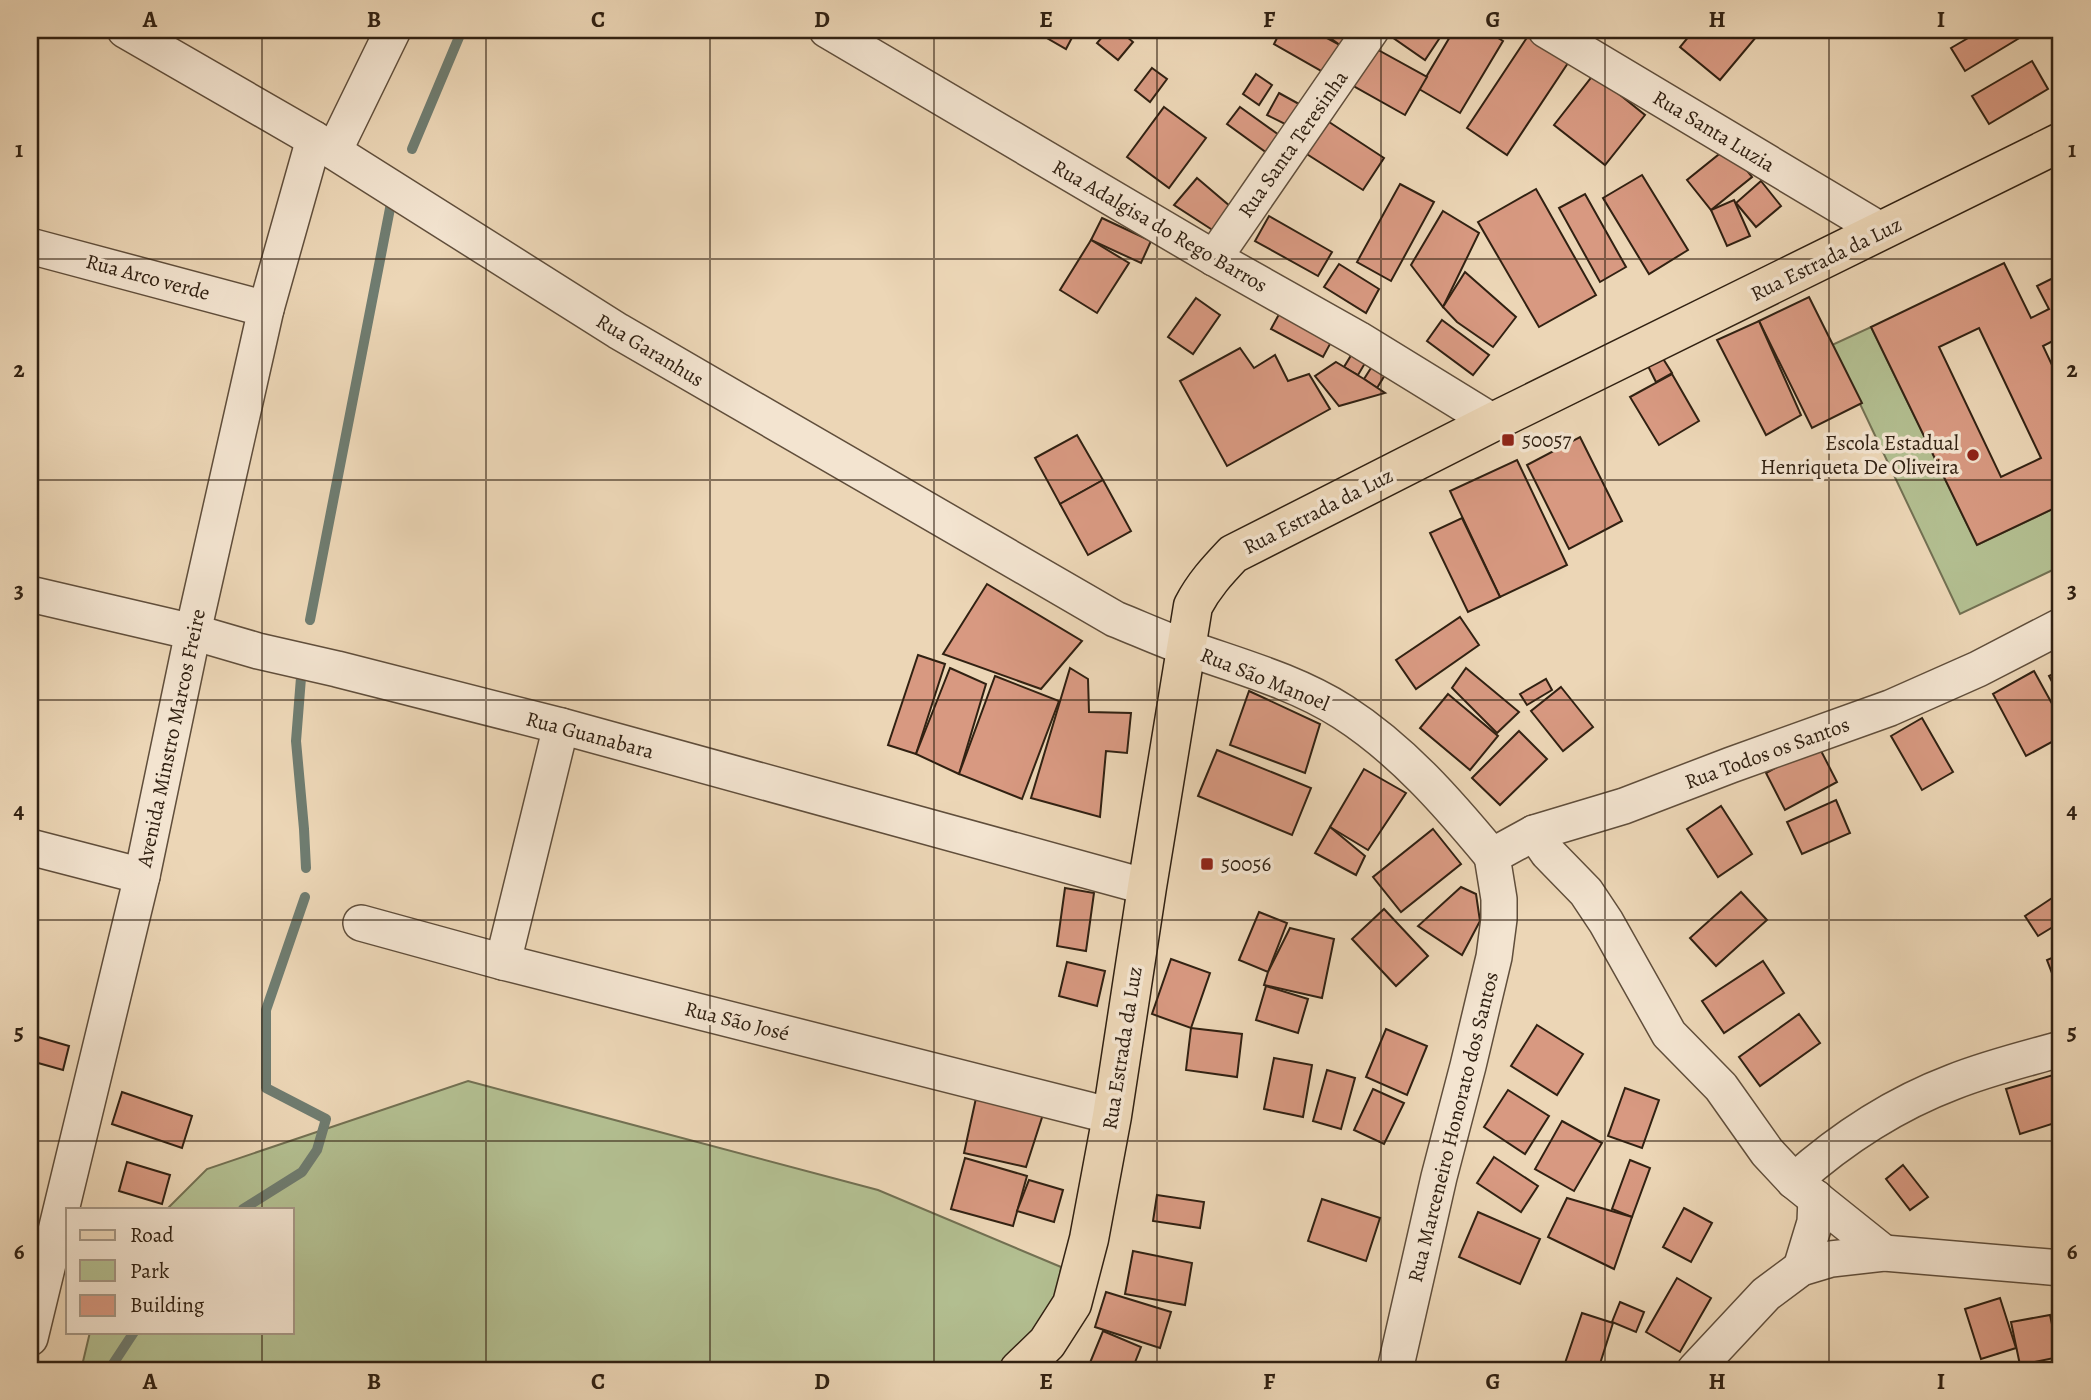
<svg xmlns="http://www.w3.org/2000/svg" width="2091" height="1400" font-family="Alegreya,serif">
  <style>
    .green { fill: #b3bf91; stroke: #727052; stroke-width: 2 }
    .lines { fill: none; stroke-linecap: round; stroke-linejoin: round }
    .stream { stroke: #6f7c70; stroke-width: 10 }
    .building { fill: #d89981; stroke: #312112; stroke-width: 2; fill-rule: evenodd }
    .minor-casing { stroke: #604e3b; stroke-width: 38 }
    .major-casing { stroke: #312112; stroke-width: 41 }
    .minor { stroke: #f3e4d0; stroke-width: 35 }
    .major { stroke: #ecd6b6; stroke-width: 38 }
    .grid { fill: none; stroke: #312112; stroke-width: 2; stroke-opacity: 0.55 }
    .poi-dot { fill: #8f2418; stroke: #f3e4d0; stroke-width: 2.5 }
    .labels { text-anchor: middle; dominant-baseline: central; stroke-width: 7; stroke-linejoin: round; paint-order: stroke }
    .street-label { font-size: 21px; fill: #312112; stroke: #f3e4d0 }
    .poi-label { font-size: 21px; fill: #312112; stroke: #f3e4d0; text-anchor: start }
    .neatline { fill: none; stroke: #312112; stroke-width: 2.5 }
    .grid-label { font-size: 23px; text-anchor: middle; font-weight: bold; fill: #312112 }
  </style>
  <rect width="100%" height="100%" fill="#ecd6b6"/>
  <filter id="stains"><feTurbulence type="fractalNoise" baseFrequency=".00286" numOctaves="4"/><feColorMatrix values="0 0 0 0 .2 0 0 0 0 .09 0 0 0 0 .02 0 0 0 .5 -.17"/></filter>
  <radialGradient id="worn" r=".72"><stop offset=".6" stop-color="#630" stop-opacity="0"/><stop offset="1" stop-color="#630" stop-opacity=".3"/></radialGradient>
  <g class="green">
    <path d="M 1871,327 L 1977,545 L 2061,505 L 2061,566 L 1960,614 L 1832,345 Z"/>
    <path d="M 468,1081 L 878,1190 L 1061,1267 L 1054,1325 L 1003,1370 L 81,1370 L 90,1332 L 292,1332 L 292,1209 L 167,1209 L 207,1169 Z"/>
  </g>
  <g class="lines">
    <g class="stream">
      <path d="M 412,149 L 462,30"/>
      <path d="M 310,620 L 393,193"/>
      <path d="M 302,665 L 296,741 L 304,829 L 306,868"/>
      <path d="M 243,1209 L 302,1172 L 317,1150 L 326,1119 L 266,1088 L 266,1010 L 305,897"/>
      <path d="M 109,1370 L 134,1332"/>
    </g>
  </g>
  <g class="building">
    <path d="M 1033,30 L 1076,30 L 1066,49 Z"/>
    <path d="M 1108,30 L 1119,30 L 1133,42 L 1118,60 L 1097,43 Z"/>
    <path d="M 1281,30 L 1312,30 L 1340,45 L 1325,73 L 1274,44 Z"/>
    <path d="M 1319,30 L 1351,30 L 1340,45 Z"/>
    <path d="M 1393,30 L 1445,30 L 1425,60 L 1389,35 Z"/>
    <path d="M 1454,30 L 1485,30 L 1503,41 L 1460,113 L 1419,89 Z"/>
    <path d="M 1532,30 L 1576,51 L 1507,155 L 1467,128 Z"/>
    <path d="M 1694,30 L 1762,30 L 1720,80 L 1680,47 Z"/>
    <path d="M 1982,30 L 2023,30 L 2026,34 L 1965,71 L 1951,48 Z"/>
    <path d="M 1371,46 L 1427,77 L 1405,115 L 1350,84 Z"/>
    <path d="M 2032,61 L 2048,89 L 1989,124 L 1972,96 Z"/>
    <path d="M 1152,68 L 1167,79 L 1150,102 L 1135,90 Z"/>
    <path d="M 1256,74 L 1272,85 L 1259,105 L 1243,94 Z"/>
    <path d="M 1594,74 L 1645,115 L 1605,165 L 1554,125 Z"/>
    <path d="M 1279,93 L 1299,104 L 1287,125 L 1267,115 Z"/>
    <path d="M 1164,107 L 1206,138 L 1169,188 L 1127,157 Z"/>
    <path d="M 1240,107 L 1279,135 L 1267,153 L 1227,124 Z"/>
    <path d="M 1323,118 L 1384,158 L 1363,190 L 1302,151 Z"/>
    <path d="M 1728,147 L 1752,177 L 1711,210 L 1687,180 Z"/>
    <path d="M 1642,175 L 1688,250 L 1649,274 L 1603,198 Z"/>
    <path d="M 1197,178 L 1231,207 L 1214,231 L 1174,205 Z"/>
    <path d="M 1761,181 L 1781,206 L 1756,227 L 1736,203 Z"/>
    <path d="M 1400,184 L 1434,202 L 1391,281 L 1357,262 Z"/>
    <path d="M 1536,189 L 1596,295 L 1539,327 L 1478,222 Z"/>
    <path d="M 1585,194 L 1626,267 L 1600,282 L 1559,208 Z"/>
    <path d="M 1734,200 L 1750,236 L 1727,246 L 1711,210 Z"/>
    <path d="M 1443,211 L 1479,233 L 1443,307 L 1411,265 Z"/>
    <path d="M 1269,216 L 1332,252 L 1318,276 L 1255,241 Z"/>
    <path d="M 1102,218 L 1151,241 L 1141,263 L 1091,240 Z"/>
    <path d="M 1091,240 L 1129,263 L 1097,313 L 1060,290 Z"/>
    <path d="M 2004,263 L 2031,318 L 2049,309 L 2037,286 L 2061,274 L 2061,337 L 2043,346 L 2061,384 L 2061,505 L 1977,545 L 1871,327 ZM 1979,328 L 2041,458 L 2001,477 L 1939,347 Z"/>
    <path d="M 1339,264 L 1379,289 L 1366,313 L 1324,287 Z"/>
    <path d="M 1465,272 L 1516,317 L 1493,347 L 1457,322 L 1443,307 Z"/>
    <path d="M 1809,297 L 1862,403 L 1812,428 L 1759,321 Z"/>
    <path d="M 1196,298 L 1220,315 L 1193,354 L 1168,337 Z"/>
    <path d="M 1284,305 L 1336,333 L 1323,357 L 1271,329 Z"/>
    <path d="M 1442,320 L 1489,355 L 1473,375 L 1427,341 Z"/>
    <path d="M 1759,321 L 1801,415 L 1766,435 L 1717,340 Z"/>
    <path d="M 1358,344 L 1371,353 L 1358,375 L 1344,367 Z"/>
    <path d="M 1240,348 L 1254,368 L 1275,355 L 1288,381 L 1309,374 L 1330,409 L 1227,466 L 1180,381 Z"/>
    <path d="M 1378,357 L 1391,365 L 1377,388 L 1364,379 Z"/>
    <path d="M 1662,357 L 1672,373 L 1656,382 L 1648,366 Z"/>
    <path d="M 1336,362 L 1364,379 L 1385,393 L 1339,406 L 1315,376 Z"/>
    <path d="M 1672,374 L 1699,421 L 1659,445 L 1630,397 Z"/>
    <path d="M 1077,435 L 1103,480 L 1060,504 L 1035,458 Z"/>
    <path d="M 1580,437 L 1622,521 L 1569,549 L 1527,465 Z"/>
    <path d="M 1517,460 L 1567,565 L 1500,597 L 1450,491 Z"/>
    <path d="M 1103,480 L 1131,531 L 1088,555 L 1060,504 Z"/>
    <path d="M 1462,518 L 1500,597 L 1468,612 L 1430,533 Z"/>
    <path d="M 987,584 L 1082,641 L 1041,689 L 943,654 Z"/>
    <path d="M 1460,617 L 1479,645 L 1416,689 L 1396,660 Z"/>
    <path d="M 918,655 L 945,664 L 916,754 L 888,745 Z"/>
    <path d="M 950,668 L 986,684 L 959,774 L 916,754 Z"/>
    <path d="M 1070,668 L 1088,679 L 1089,712 L 1131,713 L 1127,753 L 1106,751 L 1100,817 L 1031,798 Z"/>
    <path d="M 1466,668 L 1519,712 L 1497,733 L 1452,688 Z"/>
    <path d="M 2061,670 L 2061,699 L 2049,676 Z"/>
    <path d="M 2034,671 L 2061,720 L 2061,737 L 2026,756 L 1993,694 Z"/>
    <path d="M 995,676 L 1059,701 L 1022,799 L 959,774 Z"/>
    <path d="M 1546,679 L 1552,690 L 1527,705 L 1520,694 Z"/>
    <path d="M 1561,687 L 1593,727 L 1563,751 L 1531,711 Z"/>
    <path d="M 1249,691 L 1320,724 L 1305,773 L 1230,745 Z"/>
    <path d="M 1448,694 L 1498,736 L 1470,770 L 1420,728 Z"/>
    <path d="M 1922,718 L 1953,772 L 1922,790 L 1891,736 Z"/>
    <path d="M 1519,731 L 1547,759 L 1500,805 L 1472,778 Z"/>
    <path d="M 1818,745 L 1837,782 L 1785,810 L 1766,773 Z"/>
    <path d="M 1217,750 L 1311,788 L 1292,835 L 1198,796 Z"/>
    <path d="M 1364,769 L 1406,793 L 1368,850 L 1330,827 Z"/>
    <path d="M 1836,800 L 1850,833 L 1802,854 L 1787,822 Z"/>
    <path d="M 1721,806 L 1752,854 L 1718,877 L 1687,829 Z"/>
    <path d="M 1330,827 L 1365,856 L 1356,875 L 1315,853 Z"/>
    <path d="M 1433,829 L 1461,864 L 1401,912 L 1373,877 Z"/>
    <path d="M 1461,887 L 1476,894 L 1480,921 L 1462,955 L 1418,926 Z"/>
    <path d="M 1065,888 L 1094,893 L 1086,951 L 1057,946 Z"/>
    <path d="M 1741,892 L 1767,920 L 1716,966 L 1690,938 Z"/>
    <path d="M 2061,892 L 2061,922 L 2038,936 L 2025,916 Z"/>
    <path d="M 1384,909 L 1428,956 L 1396,986 L 1352,939 Z"/>
    <path d="M 1259,912 L 1287,923 L 1268,972 L 1239,960 Z"/>
    <path d="M 1290,928 L 1334,939 L 1322,998 L 1264,985 L 1268,972 Z"/>
    <path d="M 2061,954 L 2061,997 L 2047,960 Z"/>
    <path d="M 1171,959 L 1210,973 L 1191,1028 L 1152,1014 Z"/>
    <path d="M 1763,961 L 1784,993 L 1724,1033 L 1702,1001 Z"/>
    <path d="M 1067,962 L 1105,971 L 1097,1006 L 1059,996 Z"/>
    <path d="M 1266,986 L 1308,999 L 1298,1033 L 1256,1020 Z"/>
    <path d="M 1799,1014 L 1820,1043 L 1760,1086 L 1739,1057 Z"/>
    <path d="M 1537,1025 L 1583,1054 L 1557,1095 L 1511,1066 Z"/>
    <path d="M 1191,1028 L 1242,1034 L 1237,1077 L 1186,1070 Z"/>
    <path d="M 1386,1029 L 1427,1046 L 1407,1095 L 1366,1077 Z"/>
    <path d="M 38,1037 L 69,1046 L 63,1070 L 31,1061 Z"/>
    <path d="M 1274,1058 L 1312,1065 L 1303,1117 L 1264,1109 Z"/>
    <path d="M 1327,1070 L 1355,1078 L 1341,1129 L 1313,1121 Z"/>
    <path d="M 2060,1073 L 2061,1121 L 2020,1134 L 2006,1089 Z"/>
    <path d="M 1625,1088 L 1659,1100 L 1642,1148 L 1608,1136 Z"/>
    <path d="M 978,1089 L 1047,1102 L 1026,1167 L 964,1153 Z"/>
    <path d="M 1373,1089 L 1404,1103 L 1384,1144 L 1354,1130 Z"/>
    <path d="M 1508,1090 L 1549,1116 L 1525,1154 L 1484,1127 Z"/>
    <path d="M 122,1092 L 192,1116 L 182,1148 L 112,1124 Z"/>
    <path d="M 1562,1121 L 1602,1143 L 1574,1191 L 1535,1169 Z"/>
    <path d="M 1494,1157 L 1538,1186 L 1521,1212 L 1477,1183 Z"/>
    <path d="M 965,1158 L 1027,1176 L 1013,1226 L 951,1209 Z"/>
    <path d="M 1630,1160 L 1650,1168 L 1632,1217 L 1612,1209 Z"/>
    <path d="M 127,1162 L 170,1175 L 162,1204 L 119,1191 Z"/>
    <path d="M 1903,1165 L 1928,1197 L 1910,1210 L 1886,1179 Z"/>
    <path d="M 1029,1180 L 1063,1190 L 1054,1222 L 1017,1211 Z"/>
    <path d="M 1157,1195 L 1204,1202 L 1200,1228 L 1153,1221 Z"/>
    <path d="M 1567,1198 L 1632,1217 L 1614,1269 L 1548,1237 Z"/>
    <path d="M 1322,1199 L 1380,1218 L 1366,1261 L 1308,1241 Z"/>
    <path d="M 1684,1208 L 1712,1223 L 1691,1262 L 1663,1247 Z"/>
    <path d="M 1478,1212 L 1540,1239 L 1520,1284 L 1459,1257 Z"/>
    <path d="M 1133,1251 L 1192,1263 L 1185,1305 L 1125,1294 Z"/>
    <path d="M 1677,1278 L 1711,1298 L 1680,1352 L 1646,1332 Z"/>
    <path d="M 1106,1292 L 1171,1312 L 1160,1348 L 1095,1327 Z"/>
    <path d="M 2000,1298 L 2016,1348 L 1981,1359 L 1965,1309 Z"/>
    <path d="M 1620,1302 L 1644,1312 L 1636,1332 L 1612,1322 Z"/>
    <path d="M 1582,1313 L 1613,1323 L 1598,1370 L 1563,1369 Z"/>
    <path d="M 2050,1315 L 2059,1357 L 2020,1365 L 2011,1322 Z"/>
    <path d="M 1103,1331 L 1141,1347 L 1132,1370 L 1087,1370 Z"/>
  </g>
  <g class="lines">
    <g class="minor-casing">
      <g id="minor">
        <path d="M 125,30 L 314,139 L 618,331 L 1115,619 C 1140,629 1164,640 1190,649 C 1241,667 1296,682 1343,712 C 1402,750 1448,803 1492,856"/>
        <path d="M 827,30 L 1214,258 L 1358,339 L 1493,422"/>
        <path d="M 1546,30 L 1882,231"/>
        <path d="M 334,151 L 393,30"/>
        <path d="M 30,246 L 266,309"/>
        <path d="M 1214,258 L 1371,30"/>
        <path d="M 30,594 L 193,632 L 258,651 L 337,669 L 561,726 L 1147,887"/>
        <path d="M 1534,833 L 1548,853 L 1586,892 L 1606,922 L 1669,1034 L 1721,1087 L 1767,1152 L 1794,1181 L 1884,1253"/>
        <path d="M 30,847 L 142,876"/>
        <path d="M 361,923 L 503,962 L 1112,1116"/>
        <path d="M 503,962 L 561,726"/>
        <path d="M 1794,1181 C 1840,1140 1895,1104 1953,1082 C 1988,1068 2025,1059 2061,1049"/>
        <path d="M 1801,1268 L 1815,1222 L 1816,1198"/>
        <path d="M 30,1338 L 142,876 L 193,632 L 266,309 L 314,139"/>
        <path d="M 1395,1370 L 1439,1177 L 1468,1066 L 1494,957 L 1499,919 L 1499,899 L 1492,856 L 1534,833 L 1624,806 L 1731,765 L 1890,708 L 1978,669 L 2061,626"/>
        <path d="M 1695,1370 L 1766,1294 L 1801,1268 L 1831,1259 L 1884,1253 L 2061,1268"/>
      </g>
    </g>
    <g class="major-casing">
      <path id="major" d="M 1019,1370 L 1047,1343 L 1072,1304 L 1089,1239 L 1112,1116 L 1147,887 L 1193,606 C 1204,585 1217,571 1233,554 L 1493,422 L 2061,142"/>
    </g>
    <use href="#minor" class="minor"/>
    <use href="#major" class="major"/>
  </g>
  <path class="grid" d="M 262,30 L 262,1209M 486,30 L 486,1370M 710,30 L 710,1370M 934,30 L 934,1370M 1157,30 L 1157,1370M 1381,30 L 1381,1370M 1605,30 L 1605,1370M 1829,30 L 1829,1370M 30,259 L 2061,259M 30,480 L 2061,480M 30,700 L 2061,700M 30,920 L 2061,920M 30,1141 L 2061,1141M 262,1332 L 262,1370"/>
  <g class="poi-dot">
    <rect x="1501" y="433" width="14" height="14" rx="3.5"/>
    <circle cx="1973" cy="455" r="7"/>
    <rect x="1200" y="857" width="14" height="14" rx="3.5"/>
  </g>
  <g class="labels">
    <g class="street-label">
      <text transform="translate(1714 131) rotate(31)">Rua Santa Luzia</text>
      <text transform="translate(1293 144) rotate(-55)">Rua Santa Teresinha</text>
      <text transform="translate(1160 226) rotate(30)">Rua Adalgisa do Rego Barros</text>
      <text transform="translate(1826 259) rotate(-26)">Rua Estrada da Luz</text>
      <text transform="translate(148 277) rotate(15)">Rua Arco verde</text>
      <text transform="translate(650 350) rotate(31)">Rua Garanhus</text>
      <text transform="translate(1318 511) rotate(-27)">Rua Estrada da Luz</text>
      <text transform="translate(1265 679) rotate(22)">Rua São Manoel</text>
      <text transform="translate(590 735) rotate(15)">Rua Guanabara</text>
      <text transform="translate(171 738) rotate(-78)">Avenida Minstro Marcos Freire</text>
      <text transform="translate(1767 753) rotate(-20)">Rua Todos os Santos</text>
      <text transform="translate(737 1021) rotate(14)">Rua São José</text>
      <text transform="translate(1122 1048) rotate(-81)">Rua Estrada da Luz</text>
      <text transform="translate(1453 1127) rotate(-76)">Rua Marceneiro Honorato dos Santos</text>
    </g>
    <g class="poi-label">
      <text x="1522" y="440">50057</text>
      <text x="1959" y="443" text-anchor="end">Escola Estadual<tspan x="1959" dy="24">Henriqueta De Oliveira</tspan></text>
      <text x="1221" y="864">50056</text>
    </g>
  </g>
  <rect width="2091" height="1400" fill="none" stroke="#ecd6b6" stroke-width="77"/>
  <rect x="66" y="1208" width="228" height="126" fill="#f3e4d0" stroke="#a59684" stroke-width="2"/>
  <rect x="80" y="1230" width="35" height="10" fill="#ecd6b6" stroke="#a59684" stroke-width="2"/>
  <text x="130" y="1242" font-size="21" fill="#312112">Road</text>
  <rect x="80" y="1260" width="35" height="21" fill="#b3bf91" stroke="#a59684" stroke-width="2"/>
  <text x="130" y="1278" font-size="21" fill="#312112">Park</text>
  <rect x="80" y="1295" width="35" height="21" fill="#d89981" stroke="#a59684" stroke-width="2"/>
  <text x="130" y="1312" font-size="21" fill="#312112">Building</text>
  <rect x="38" y="38" width="2014" height="1324" class="neatline"/>
  <g class="grid-label">
    <text x="150" y="27">A</text>
    <text x="374" y="27">B</text>
    <text x="598" y="27">C</text>
    <text x="822" y="27">D</text>
    <text x="1046" y="27">E</text>
    <text x="1269" y="27">F</text>
    <text x="1493" y="27">G</text>
    <text x="1717" y="27">H</text>
    <text x="1941" y="27">I</text>
    <text x="19" y="157">1</text>
    <text x="2072" y="157">1</text>
    <text x="19" y="377">2</text>
    <text x="2072" y="377">2</text>
    <text x="19" y="598">3</text>
    <text x="2072" y="598">3</text>
    <text x="19" y="818">4</text>
    <text x="2072" y="818">4</text>
    <text x="19" y="1039">5</text>
    <text x="2072" y="1039">5</text>
    <text x="19" y="1259">6</text>
    <text x="2072" y="1259">6</text>
    <text x="150" y="1389">A</text>
    <text x="374" y="1389">B</text>
    <text x="598" y="1389">C</text>
    <text x="822" y="1389">D</text>
    <text x="1046" y="1389">E</text>
    <text x="1269" y="1389">F</text>
    <text x="1493" y="1389">G</text>
    <text x="1717" y="1389">H</text>
    <text x="1941" y="1389">I</text>
  </g>
  <rect width="100%" height="100%" filter="url(#stains)"/>
  <rect width="100%" height="100%" fill="url(#worn)"/>
</svg>
